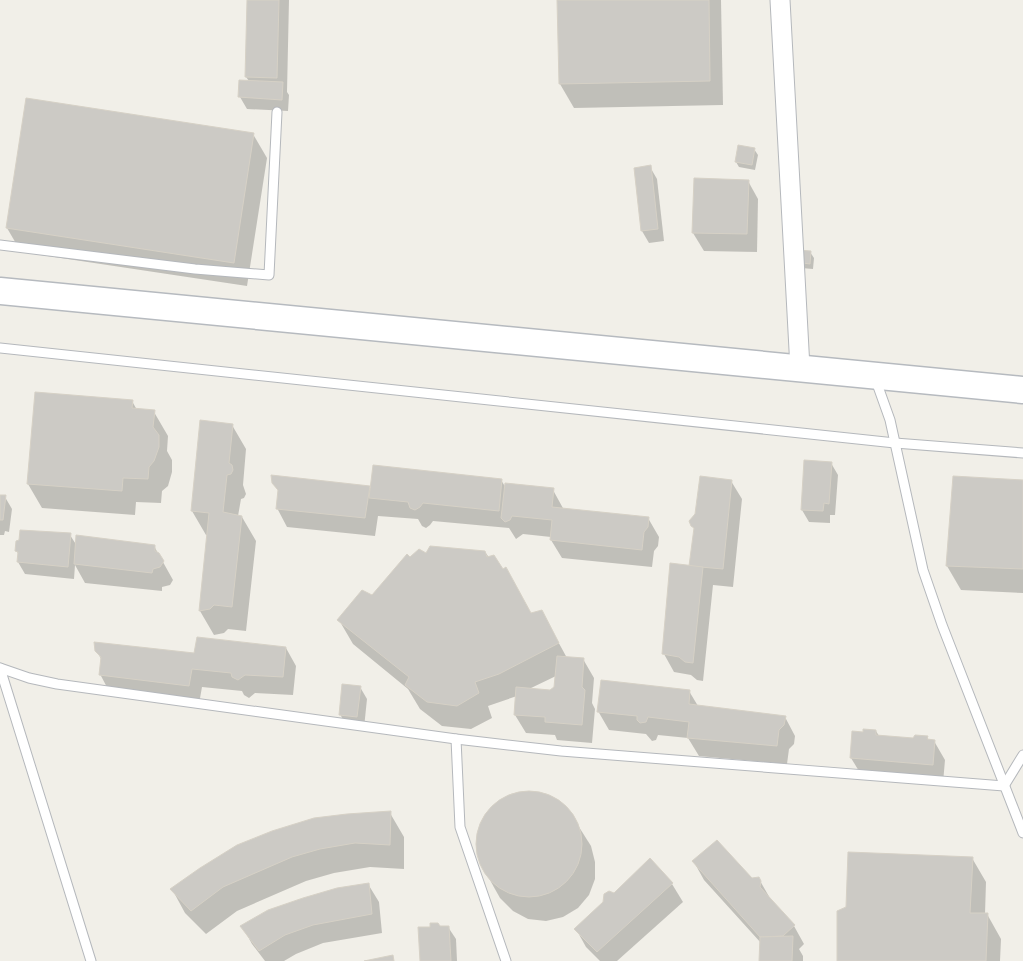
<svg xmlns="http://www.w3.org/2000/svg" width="1023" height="961" font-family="'DM Sans',sans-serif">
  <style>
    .shadow { fill: #0003; fill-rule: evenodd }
    .building { fill: #cccac5; stroke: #d6d1c6 }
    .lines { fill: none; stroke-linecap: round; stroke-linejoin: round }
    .lane-casing { stroke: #b5b8bc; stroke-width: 11 }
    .street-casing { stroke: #b5b8bc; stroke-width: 21 }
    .secondary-casing { stroke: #b6babf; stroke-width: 29 }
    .lane { stroke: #fff; stroke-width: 9 }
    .street { stroke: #fff; stroke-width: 19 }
    .secondary { stroke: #fff; stroke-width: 26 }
  </style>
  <rect width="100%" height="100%" fill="#f1efe8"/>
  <g class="shadow">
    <path d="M 248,0 L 289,0 L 287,92 L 289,95 L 288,111 L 247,109 L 240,97 L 249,81 L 246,77 Z"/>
    <path d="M 559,0 L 721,0 L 723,105 L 574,108 L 560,84 Z"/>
    <path d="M 253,134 L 267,158 L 247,286 L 21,252 L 7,228 Z"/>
    <path d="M 754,149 L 758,155 L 755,170 L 739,167 L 736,162 Z"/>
    <path d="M 650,167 L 657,179 L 664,241 L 649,243 L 642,231 Z"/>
    <path d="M 748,181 L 758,199 L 757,252 L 704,251 L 693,233 Z"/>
    <path d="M 810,252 L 814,258 L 813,269 L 801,268 L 798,262 Z"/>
    <path d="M 132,401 L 137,410 L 154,412 L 168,436 L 167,451 L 172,460 L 172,472 L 168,486 L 162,491 L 161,503 L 136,502 L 135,515 L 42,508 L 28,484 Z"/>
    <path d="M 232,425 L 246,449 L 243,485 L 246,494 L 244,498 L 241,499 L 238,516 L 242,517 L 256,541 L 246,631 L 228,629 L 224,633 L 214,635 L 200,611 L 208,535 L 206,535 L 192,511 Z"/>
    <path d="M 831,463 L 838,475 L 835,515 L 830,515 L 830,523 L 809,522 L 802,510 Z"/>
    <path d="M 272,476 L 371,488 L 501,480 L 506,488 L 553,490 L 564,510 L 648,518 L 659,537 L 658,546 L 654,551 L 652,567 L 562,558 L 551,540 L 551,537 L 523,534 L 516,539 L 509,528 L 433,521 L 430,525 L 426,528 L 422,526 L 418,519 L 378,516 L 375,536 L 287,527 L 277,508 L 279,492 L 273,483 Z"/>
    <path d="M 731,481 L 742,499 L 733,587 L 713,585 L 703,681 L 697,680 L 691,675 L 674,672 L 664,654 L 690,567 L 695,530 L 692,525 Z"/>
    <path d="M 1023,481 L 1023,593 L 961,590 L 947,566 Z"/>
    <path d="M 0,496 L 5,497 L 12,509 L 9,532 L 5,531 L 4,535 L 0,535 Z"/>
    <path d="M 70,535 L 77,546 L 154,546 L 173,580 L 170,585 L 162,587 L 162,591 L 85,583 L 75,565 L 74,579 L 25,574 L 18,562 L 19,555 L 16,550 Z"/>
    <path d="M 485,552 L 531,614 L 555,636 L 567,658 L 583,659 L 594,678 L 592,703 L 595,709 L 592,743 L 557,740 L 555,735 L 526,733 L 515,715 L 517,696 L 488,706 L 492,718 L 471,729 L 442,726 L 420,709 L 408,689 L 353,644 L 339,620 L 372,597 L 410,559 L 426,555 ZM 556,676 L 555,687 L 550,691 L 529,689 Z"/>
    <path d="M 286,648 L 296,666 L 293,695 L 255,693 L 249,698 L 244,695 L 242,691 L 202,687 L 199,704 L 110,693 L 100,674 L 102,660 L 96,651 L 195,655 Z"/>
    <path d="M 360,687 L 367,699 L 364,728 L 347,727 L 340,714 Z"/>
    <path d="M 689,691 L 698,706 L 785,717 L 795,736 L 794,744 L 789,749 L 787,764 L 699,756 L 688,738 L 658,735 L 656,740 L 652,741 L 646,734 L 609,730 L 598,711 Z"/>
    <path d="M 876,731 L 879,736 L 914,739 L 927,737 L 929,741 L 934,741 L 945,760 L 943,783 L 862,776 L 851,758 Z"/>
    <path d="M 521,792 L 538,792 L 554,798 L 567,808 L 591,846 L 595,862 L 595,879 L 589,895 L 578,908 L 563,917 L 546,921 L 528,919 L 513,911 L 500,898 L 486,873 L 479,857 L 478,839 L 482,822 L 492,807 L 506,797 Z"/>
    <path d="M 390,813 L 404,837 L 404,869 L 370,867 L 334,873 L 306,881 L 237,911 L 206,934 L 185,913 L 172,889 Z"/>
    <path d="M 972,858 L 986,882 L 985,914 L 987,914 L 1001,939 L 1000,961 L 838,961 Z"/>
    <path d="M 694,862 L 751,879 L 759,879 L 771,900 L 794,926 L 804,944 L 799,949 L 803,956 L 803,961 L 760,961 L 761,943 L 704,880 Z"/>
    <path d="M 368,884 L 379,902 L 382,933 L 323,943 L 296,954 L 284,961 L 265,961 L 252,944 L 242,926 Z"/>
    <path d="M 672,884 L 683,902 L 617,961 L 600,961 L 586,947 L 576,929 L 614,894 Z"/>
    <path d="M 448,927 L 456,939 L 457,961 L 421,961 L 440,928 Z"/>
  </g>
  <g class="building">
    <path d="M 247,0 L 279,0 L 277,78 L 245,77 Z"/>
    <path d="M 557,0 L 709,0 L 710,81 L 559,84 Z"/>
    <path d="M 239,80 L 283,82 L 282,100 L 238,97 Z"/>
    <path d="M 26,98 L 254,133 L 234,263 L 6,228 Z"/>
    <path d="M 738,145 L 755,148 L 752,165 L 735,162 Z"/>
    <path d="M 651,165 L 658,229 L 641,231 L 634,168 Z"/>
    <path d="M 694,178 L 749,180 L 747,234 L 692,233 Z"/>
    <path d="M 798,250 L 811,251 L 810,264 L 796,262 Z"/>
    <path d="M 35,392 L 133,400 L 132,408 L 155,410 L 153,427 L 159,435 L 159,447 L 154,461 L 149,467 L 148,479 L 123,478 L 122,491 L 27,484 Z"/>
    <path d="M 200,420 L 233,424 L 229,463 L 232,465 L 233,470 L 231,474 L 227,475 L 223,512 L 242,516 L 232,607 L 214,605 L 210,609 L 199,611 L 209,513 L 191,511 Z"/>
    <path d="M 804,460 L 832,462 L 829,504 L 824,503 L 823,511 L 801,510 Z"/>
    <path d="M 373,465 L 502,479 L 499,511 L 423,503 L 420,507 L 415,510 L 410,508 L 408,502 L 369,498 Z"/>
    <path d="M 271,475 L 370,486 L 365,518 L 276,509 L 278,490 L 272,483 Z"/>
    <path d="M 700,476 L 732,480 L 723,569 L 689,566 L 694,528 L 691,526 L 689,521 L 695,514 Z"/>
    <path d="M 953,476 L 1023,480 L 1023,569 L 946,566 Z"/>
    <path d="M 505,483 L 554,488 L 552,507 L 649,517 L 648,527 L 644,532 L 642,550 L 550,540 L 552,520 L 512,516 L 510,520 L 505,522 L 501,518 Z"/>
    <path d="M 0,495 L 6,495 L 3,520 L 0,520 Z"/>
    <path d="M 20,530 L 71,533 L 68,567 L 17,562 L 18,552 L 15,551 L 16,541 L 19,540 Z"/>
    <path d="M 76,535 L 155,545 L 155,551 L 159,553 L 164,561 L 160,567 L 153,569 L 152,573 L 74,564 Z"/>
    <path d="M 430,546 L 485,551 L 487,557 L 494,555 L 503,569 L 506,567 L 531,613 L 542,610 L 559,643 L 499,674 L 475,682 L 479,693 L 457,706 L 427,702 L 405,685 L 409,677 L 337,620 L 362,590 L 372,595 L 407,554 L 410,557 L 419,549 L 426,553 Z"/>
    <path d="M 670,563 L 703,567 L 693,663 L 685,662 L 679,657 L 662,654 Z"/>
    <path d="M 197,637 L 286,647 L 283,677 L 245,675 L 238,680 L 232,677 L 231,673 L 192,669 L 189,686 L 99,675 L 101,657 L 95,651 L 94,642 L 194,653 Z"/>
    <path d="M 557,656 L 584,658 L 582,687 L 585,690 L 582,725 L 545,722 L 545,717 L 514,715 L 516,687 L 550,690 L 554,687 Z"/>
    <path d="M 601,680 L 690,690 L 689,704 L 786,716 L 784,725 L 779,730 L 777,746 L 687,738 L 689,722 L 648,717 L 646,722 L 640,723 L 637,720 L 637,716 L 597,712 Z"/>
    <path d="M 342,684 L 361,686 L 357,717 L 339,715 Z"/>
    <path d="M 863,729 L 876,730 L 876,735 L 913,738 L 915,735 L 928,736 L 927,739 L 935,740 L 933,765 L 850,758 L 852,731 L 863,732 Z"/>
    <circle cx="529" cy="844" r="53"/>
    <path d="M 391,811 L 390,845 L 355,843 L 320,849 L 292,857 L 223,887 L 191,911 L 170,889 L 200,868 L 237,845 L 272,831 L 314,818 L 347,814 Z"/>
    <path d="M 717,840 L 752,878 L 759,877 L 761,881 L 760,887 L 795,925 L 783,936 L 760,937 L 692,861 Z"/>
    <path d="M 848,852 L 973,857 L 970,913 L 988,913 L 986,961 L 837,961 L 837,911 L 846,907 Z"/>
    <path d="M 650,858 L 673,883 L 597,952 L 574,929 L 603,902 L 604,894 L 609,891 L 614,893 Z"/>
    <path d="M 369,883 L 372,914 L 313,925 L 285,935 L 259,951 L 240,926 L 268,910 L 303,898 L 337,888 Z"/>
    <path d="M 430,923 L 438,923 L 440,926 L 449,926 L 451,961 L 420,961 L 418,927 L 430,927 Z"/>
    <path d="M 793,936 L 792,961 L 759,961 L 760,937 Z"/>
    <path d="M 393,955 L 394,961 L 364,961 Z"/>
  </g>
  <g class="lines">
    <g class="lane-casing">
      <g id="lane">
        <path d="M 0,245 L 195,269 L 269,275 L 277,112"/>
        <path d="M 0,348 L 895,443 L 1023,453"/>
        <path d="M 875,378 L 890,420 L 923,570 L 942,625 L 1023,833"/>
        <path d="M 0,668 L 29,678 L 57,684 L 456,739 L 561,751 L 1004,786 L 1023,755"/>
        <path d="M 0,668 L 91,961"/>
        <path d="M 456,739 L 460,827 L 506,961"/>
      </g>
    </g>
    <g class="street-casing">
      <path id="street" d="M 780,0 L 800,368"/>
    </g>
    <g class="secondary-casing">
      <path id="secondary" d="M 0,291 L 1023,390"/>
    </g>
    <use href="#lane" class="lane"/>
    <use href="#street" class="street"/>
    <use href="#secondary" class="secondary"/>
  </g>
</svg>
